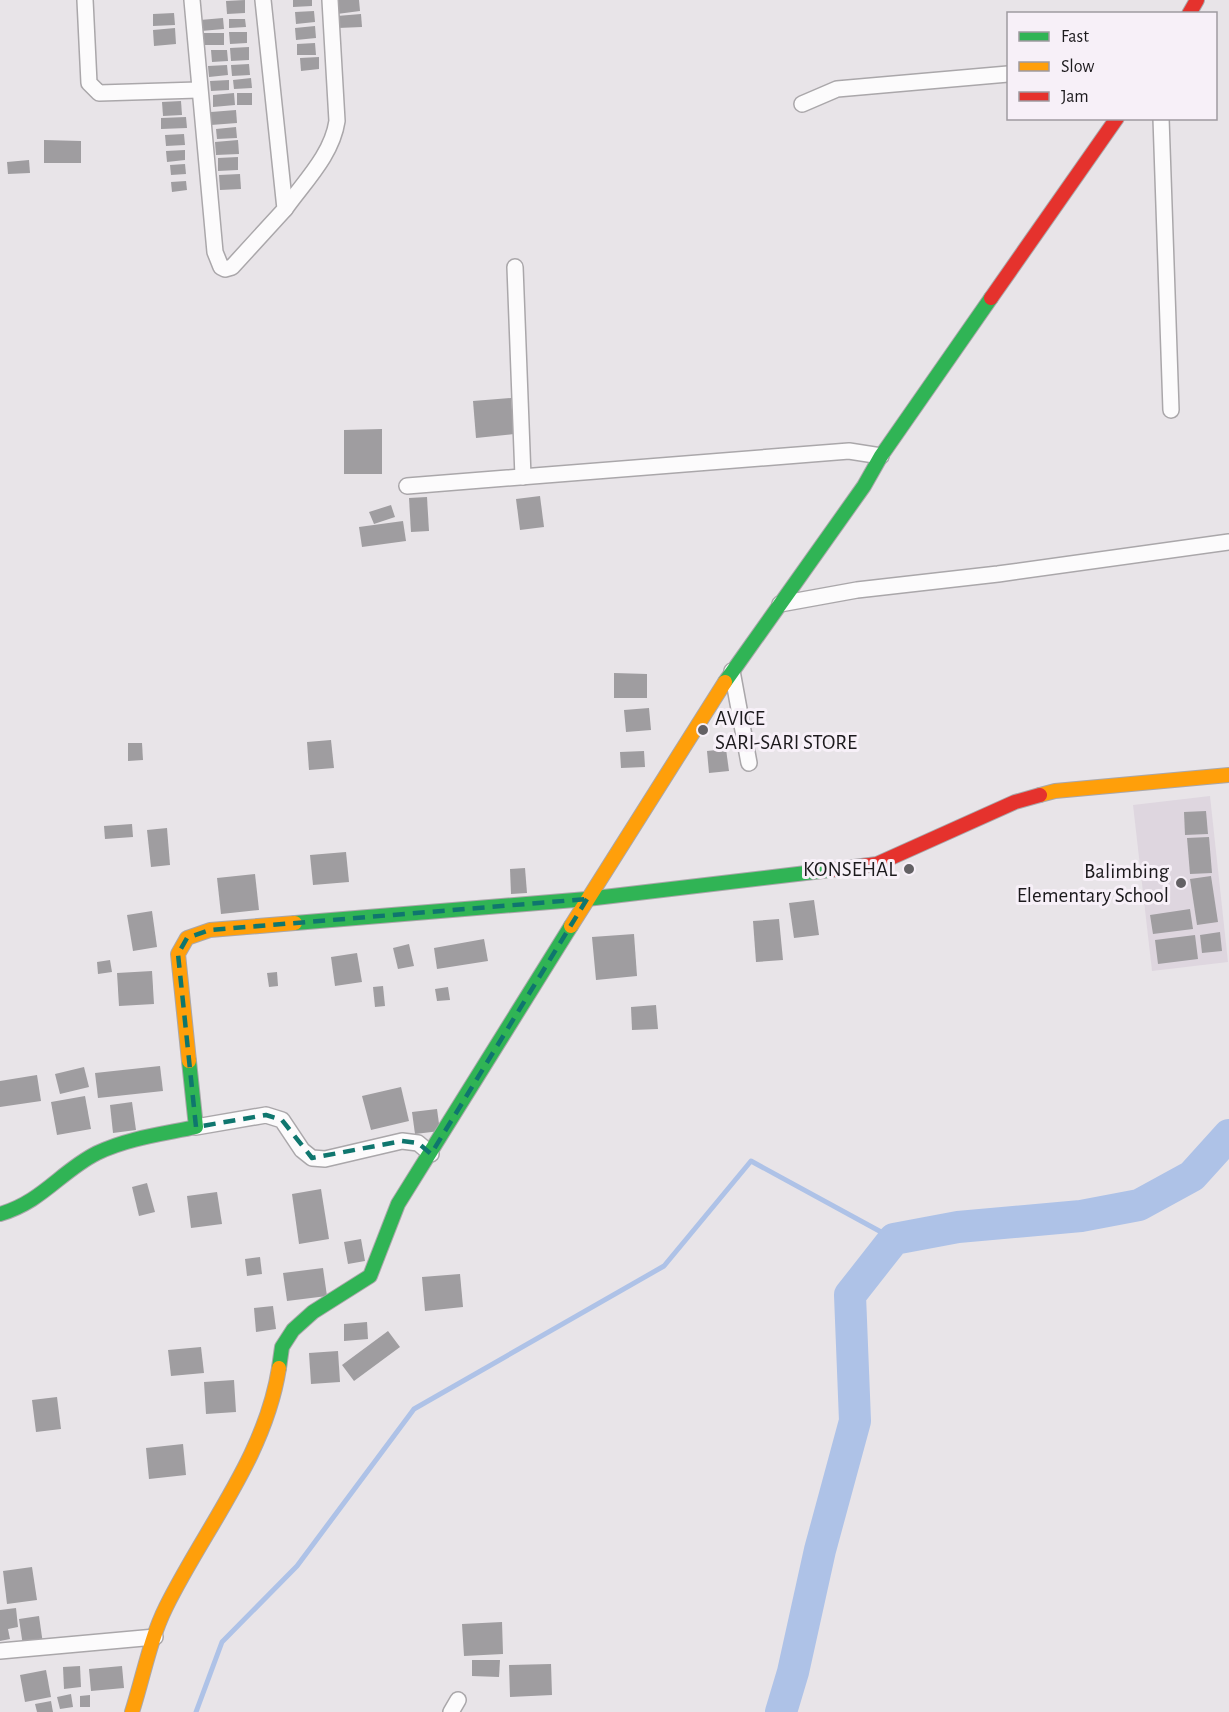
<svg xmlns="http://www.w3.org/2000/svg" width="1229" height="1712" font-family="'Alegreya Sans',sans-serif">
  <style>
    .built { fill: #ded6df }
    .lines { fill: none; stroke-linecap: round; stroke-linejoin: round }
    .stream { stroke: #aec2e7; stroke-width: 5 }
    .river { stroke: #aec2e7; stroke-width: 32 }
    .building { fill: #9f9da0 }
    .street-casing { stroke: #aaa7aa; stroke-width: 18 }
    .fast-casing { stroke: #aaa7aa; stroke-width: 16 }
    .slow-casing { stroke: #aaa7aa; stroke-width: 16 }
    .jam-casing { stroke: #aaa7aa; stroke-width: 16 }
    .street { stroke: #fcfbfc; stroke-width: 15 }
    .fast { stroke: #30b455; stroke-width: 14 }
    .slow { stroke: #ff9f0a; stroke-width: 14 }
    .jam { stroke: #e5322d; stroke-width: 14 }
    .marked { fill: none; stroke: #0f766e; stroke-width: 4.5; stroke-dasharray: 12 8; stroke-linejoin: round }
    .poi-dot { fill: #636164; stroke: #f7f0f8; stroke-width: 2 }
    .labels { text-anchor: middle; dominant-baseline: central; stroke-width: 6; stroke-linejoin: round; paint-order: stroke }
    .poi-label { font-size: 21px; fill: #1c1a1d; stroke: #f7f0f8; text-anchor: end }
  </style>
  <rect width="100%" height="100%" fill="#e8e4e8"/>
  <path class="built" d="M 1210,796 L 1228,962 L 1152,971 L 1133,805 Z"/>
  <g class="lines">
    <path class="stream" d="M 196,1712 L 222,1642 L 297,1566 L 414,1409 L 664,1266 L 751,1161 L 894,1239"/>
    <path class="river" d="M 781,1712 L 793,1672 L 820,1550 L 855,1421 L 850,1295 L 894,1239 L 958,1227 L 1081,1216 L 1139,1205 L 1192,1176 L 1229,1135"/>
  </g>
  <g class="building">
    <path d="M 245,0 L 245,13 L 227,14 L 226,1 Z"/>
    <path d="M 293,0 L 312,0 L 312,6 L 293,7 Z"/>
    <path d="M 334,0 L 359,0 L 360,11 L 337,14 Z"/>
    <path d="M 314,11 L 315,22 L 296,24 L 295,12 Z"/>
    <path d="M 174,13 L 175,25 L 153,26 L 153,14 Z"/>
    <path d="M 361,14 L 362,27 L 338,28 L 337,16 Z"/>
    <path d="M 223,18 L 224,29 L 201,31 L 200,20 Z"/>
    <path d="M 229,19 L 245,19 L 246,27 L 229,28 Z"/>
    <path d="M 315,26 L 316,38 L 296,40 L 295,28 Z"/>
    <path d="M 175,28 L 176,44 L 154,46 L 153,30 Z"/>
    <path d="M 229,32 L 247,32 L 247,43 L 230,44 Z"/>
    <rect x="203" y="33" width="21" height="12"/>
    <path d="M 315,43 L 316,55 L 297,55 L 297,44 Z"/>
    <path d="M 249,47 L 249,60 L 231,61 L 230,48 Z"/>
    <path d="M 211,50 L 227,50 L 228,61 L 212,62 Z"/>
    <path d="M 319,57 L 319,69 L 301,71 L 300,58 Z"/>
    <path d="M 249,64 L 250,75 L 232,76 L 231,65 Z"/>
    <path d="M 227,65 L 228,75 L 209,77 L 208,66 Z"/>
    <path d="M 251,78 L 252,88 L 234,89 L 233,80 Z"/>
    <path d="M 229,80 L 229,90 L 211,91 L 210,81 Z"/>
    <path d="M 234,93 L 235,105 L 213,107 L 213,95 Z"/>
    <rect x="237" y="93" width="15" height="12"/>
    <path d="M 181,101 L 182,115 L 163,116 L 162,102 Z"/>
    <path d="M 236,110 L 237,123 L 211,125 L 211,112 Z"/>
    <path d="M 186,117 L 187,128 L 161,129 L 161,118 Z"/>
    <path d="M 236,127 L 237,138 L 217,139 L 216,129 Z"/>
    <path d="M 184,134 L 185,145 L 166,146 L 165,135 Z"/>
    <path d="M 44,140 L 81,141 L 81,163 L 44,163 Z"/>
    <path d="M 238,140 L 239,154 L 216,155 L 215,142 Z"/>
    <path d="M 185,150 L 185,160 L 167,162 L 166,151 Z"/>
    <path d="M 238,157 L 238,170 L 218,171 L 218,158 Z"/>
    <path d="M 29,160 L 30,173 L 8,174 L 7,162 Z"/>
    <path d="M 185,164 L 186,174 L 171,175 L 170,165 Z"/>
    <path d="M 240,174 L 241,189 L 220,190 L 219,175 Z"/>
    <path d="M 186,181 L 187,190 L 172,192 L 171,182 Z"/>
    <path d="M 511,398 L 514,434 L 476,438 L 473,401 Z"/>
    <path d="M 382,429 L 382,474 L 344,474 L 344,430 Z"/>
    <path d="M 540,496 L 544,527 L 520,530 L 516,499 Z"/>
    <path d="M 427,497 L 429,531 L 411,532 L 409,498 Z"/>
    <path d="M 391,505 L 395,517 L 374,524 L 369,512 Z"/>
    <path d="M 403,521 L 406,541 L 362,547 L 359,527 Z"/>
    <path d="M 614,673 L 647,674 L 647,698 L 614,698 Z"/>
    <path d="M 649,708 L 651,730 L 626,732 L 624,710 Z"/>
    <path d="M 331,740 L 334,768 L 309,770 L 307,742 Z"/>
    <path d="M 128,743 L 142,743 L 143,760 L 128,761 Z"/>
    <path d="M 726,749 L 729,771 L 709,773 L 707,751 Z"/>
    <path d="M 644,751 L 645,767 L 621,768 L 620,752 Z"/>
    <path d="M 1206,811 L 1208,834 L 1185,835 L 1184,812 Z"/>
    <path d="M 132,824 L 133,837 L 105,839 L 104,826 Z"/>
    <path d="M 167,828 L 170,865 L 151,867 L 147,830 Z"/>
    <path d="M 1209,837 L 1212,873 L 1190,874 L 1187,838 Z"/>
    <path d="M 346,852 L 349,882 L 313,885 L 310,855 Z"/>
    <path d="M 525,868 L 527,893 L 511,894 L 510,869 Z"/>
    <path d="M 255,874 L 259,910 L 221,914 L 217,878 Z"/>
    <path d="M 1211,876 L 1218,922 L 1197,925 L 1190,879 Z"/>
    <path d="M 814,900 L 819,935 L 794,938 L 789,903 Z"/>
    <path d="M 1190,909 L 1193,929 L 1153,934 L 1150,915 Z"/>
    <path d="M 152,911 L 157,947 L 133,951 L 127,915 Z"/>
    <path d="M 779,919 L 783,960 L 756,962 L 753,921 Z"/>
    <path d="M 1220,932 L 1222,951 L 1202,953 L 1200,935 Z"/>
    <path d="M 634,934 L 637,976 L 596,980 L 592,937 Z"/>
    <path d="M 1195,935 L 1198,959 L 1158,964 L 1155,940 Z"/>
    <path d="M 484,939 L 488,961 L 437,969 L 434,948 Z"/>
    <path d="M 409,944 L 414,966 L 398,969 L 393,948 Z"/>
    <path d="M 357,953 L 362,982 L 335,986 L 331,957 Z"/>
    <path d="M 110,960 L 112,972 L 98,974 L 97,962 Z"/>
    <path d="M 152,971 L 154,1004 L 119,1006 L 117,973 Z"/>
    <path d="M 277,972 L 278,986 L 269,987 L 267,973 Z"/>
    <path d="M 383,986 L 385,1006 L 375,1007 L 373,987 Z"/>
    <path d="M 448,987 L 450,1000 L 437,1001 L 435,989 Z"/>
    <path d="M 656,1005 L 658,1029 L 632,1030 L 631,1007 Z"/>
    <path d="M 160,1066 L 163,1091 L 98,1098 L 95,1073 Z"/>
    <path d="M 84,1067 L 89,1087 L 60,1094 L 55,1074 Z"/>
    <path d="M 37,1075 L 41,1101 L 0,1107 L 0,1081 Z"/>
    <path d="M 401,1087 L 409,1121 L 371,1130 L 362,1096 Z"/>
    <path d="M 85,1096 L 91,1129 L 57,1135 L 51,1102 Z"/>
    <path d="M 132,1102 L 136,1130 L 113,1133 L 110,1105 Z"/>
    <path d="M 437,1109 L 440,1131 L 415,1134 L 412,1112 Z"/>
    <path d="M 147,1183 L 155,1212 L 139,1216 L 132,1187 Z"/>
    <path d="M 321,1189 L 329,1239 L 299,1244 L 292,1194 Z"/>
    <path d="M 217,1192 L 222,1224 L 191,1228 L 187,1196 Z"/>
    <path d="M 361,1239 L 365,1261 L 348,1264 L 344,1242 Z"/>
    <path d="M 260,1257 L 262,1274 L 247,1276 L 245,1259 Z"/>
    <path d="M 323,1268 L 327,1296 L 287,1301 L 283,1273 Z"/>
    <path d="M 460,1274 L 463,1307 L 425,1311 L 422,1277 Z"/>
    <path d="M 273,1306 L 276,1329 L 256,1332 L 254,1308 Z"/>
    <path d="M 367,1322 L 368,1339 L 344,1341 L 344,1324 Z"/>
    <path d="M 388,1331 L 400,1347 L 354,1381 L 342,1365 Z"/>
    <path d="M 201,1347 L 204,1373 L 171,1376 L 168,1350 Z"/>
    <path d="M 338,1351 L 340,1382 L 311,1384 L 309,1353 Z"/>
    <path d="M 234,1380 L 236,1412 L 206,1414 L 204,1382 Z"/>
    <path d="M 57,1397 L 61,1429 L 36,1432 L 32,1400 Z"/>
    <path d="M 183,1444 L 186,1475 L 149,1479 L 146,1448 Z"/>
    <path d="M 32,1567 L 37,1600 L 7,1604 L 3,1571 Z"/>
    <path d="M 16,1608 L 18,1627 L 8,1629 L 10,1639 L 0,1641 L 0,1610 Z"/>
    <path d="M 39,1616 L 43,1644 L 23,1646 L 19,1619 Z"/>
    <path d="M 502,1622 L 503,1654 L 464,1656 L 462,1624 Z"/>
    <path d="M 472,1660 L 500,1660 L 499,1677 L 472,1676 Z"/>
    <path d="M 551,1664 L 552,1695 L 510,1697 L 509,1665 Z"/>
    <path d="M 80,1666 L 81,1687 L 64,1689 L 63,1667 Z"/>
    <path d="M 122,1666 L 124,1688 L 91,1691 L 89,1669 Z"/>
    <path d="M 46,1670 L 51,1697 L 25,1702 L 20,1675 Z"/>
    <path d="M 71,1694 L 73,1707 L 60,1709 L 57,1697 Z"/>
    <path d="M 90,1695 L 90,1707 L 80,1707 L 80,1696 Z"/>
    <path d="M 51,1701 L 53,1712 L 37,1712 L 35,1704 Z"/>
  </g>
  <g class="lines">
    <g class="street-casing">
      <g id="street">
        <path d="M 85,0 L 89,83 L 99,93 L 198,90"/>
        <path d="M 192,0 L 215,252 L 221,267 L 225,269 L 232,267 L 285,209 L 263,0"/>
        <path d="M 802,104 L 837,89 L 1008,74"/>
        <path d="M 1161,118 L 1171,410"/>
        <path d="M 285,209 C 304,182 332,155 337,121 L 330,0"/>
        <path d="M 515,267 L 523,477"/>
        <path d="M 407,486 L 849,451 L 881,456"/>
        <path d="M 780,604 L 857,590 L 998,574 L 1229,542"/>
        <path d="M 732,671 L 749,763"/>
        <path d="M 196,1127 L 266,1115 L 282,1120 L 302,1150 L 312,1158 L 325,1159 L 402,1141 L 418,1143 L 431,1154"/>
        <path d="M 0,1651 L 155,1637"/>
        <path d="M 451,1712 L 458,1700"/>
      </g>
    </g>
    <g class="fast-casing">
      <g id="fast">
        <path d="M 725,682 L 864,486 L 881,456 L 991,298"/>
        <path d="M 295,923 L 587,899 L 831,870"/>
        <path d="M 0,1214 C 42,1202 61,1171 97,1153 C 128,1138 163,1134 196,1127 L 189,1061"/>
        <path d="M 279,1368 L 282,1347 L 293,1330 L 313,1312 L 370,1276 L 398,1204 L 571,926"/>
      </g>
    </g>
    <g class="slow-casing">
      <g id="slow">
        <path d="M 1040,795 L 1055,791 L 1229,775"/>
        <path d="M 571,926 L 725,682"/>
        <path d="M 189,1061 L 178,954 L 187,938 L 210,930 L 295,923"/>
        <path d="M 132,1712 C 143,1678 150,1639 166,1607 C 205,1528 265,1457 279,1368"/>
      </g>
    </g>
    <g class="jam-casing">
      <g id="jam">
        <path d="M 1189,14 L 1197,0"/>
        <path d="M 991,298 L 1117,118"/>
        <path d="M 831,870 L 877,864 L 1015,802 L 1040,795"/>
      </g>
    </g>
    <use href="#street" class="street"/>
    <use href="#fast" class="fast"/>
    <use href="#slow" class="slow"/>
    <use href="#jam" class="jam"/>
  </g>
  <path class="marked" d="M 587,899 L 431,1154 L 418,1143 L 402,1141 L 312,1158 L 282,1120 L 266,1115 L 196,1127 L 178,954 L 187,938 L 210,930 Z"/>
  <g class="poi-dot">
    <circle cx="703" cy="730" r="6"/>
    <circle cx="909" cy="869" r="6"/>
    <circle cx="1181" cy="883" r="6"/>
  </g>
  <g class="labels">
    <g class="poi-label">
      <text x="715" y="718" text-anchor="start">AVICE<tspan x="715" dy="24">SARI-SARI STORE</tspan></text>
      <text x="897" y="869">KONSEHAL</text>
      <text x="1169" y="871">Balimbing<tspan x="1169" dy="24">Elementary School</tspan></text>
    </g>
  </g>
  <rect x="1007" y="12" width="210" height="108" fill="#f7f0f8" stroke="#9f9aa0" stroke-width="1.5"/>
  <rect x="1019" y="32" width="30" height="9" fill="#30b455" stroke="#9f9aa0" stroke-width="1.5"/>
  <text x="1061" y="42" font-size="18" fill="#1c1a1d">Fast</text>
  <rect x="1019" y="62" width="30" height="9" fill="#ff9f0a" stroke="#9f9aa0" stroke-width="1.5"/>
  <text x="1061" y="72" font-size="18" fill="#1c1a1d">Slow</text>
  <rect x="1019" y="92" width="30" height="9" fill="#e5322d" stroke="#9f9aa0" stroke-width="1.5"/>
  <text x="1061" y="102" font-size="18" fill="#1c1a1d">Jam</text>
</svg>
